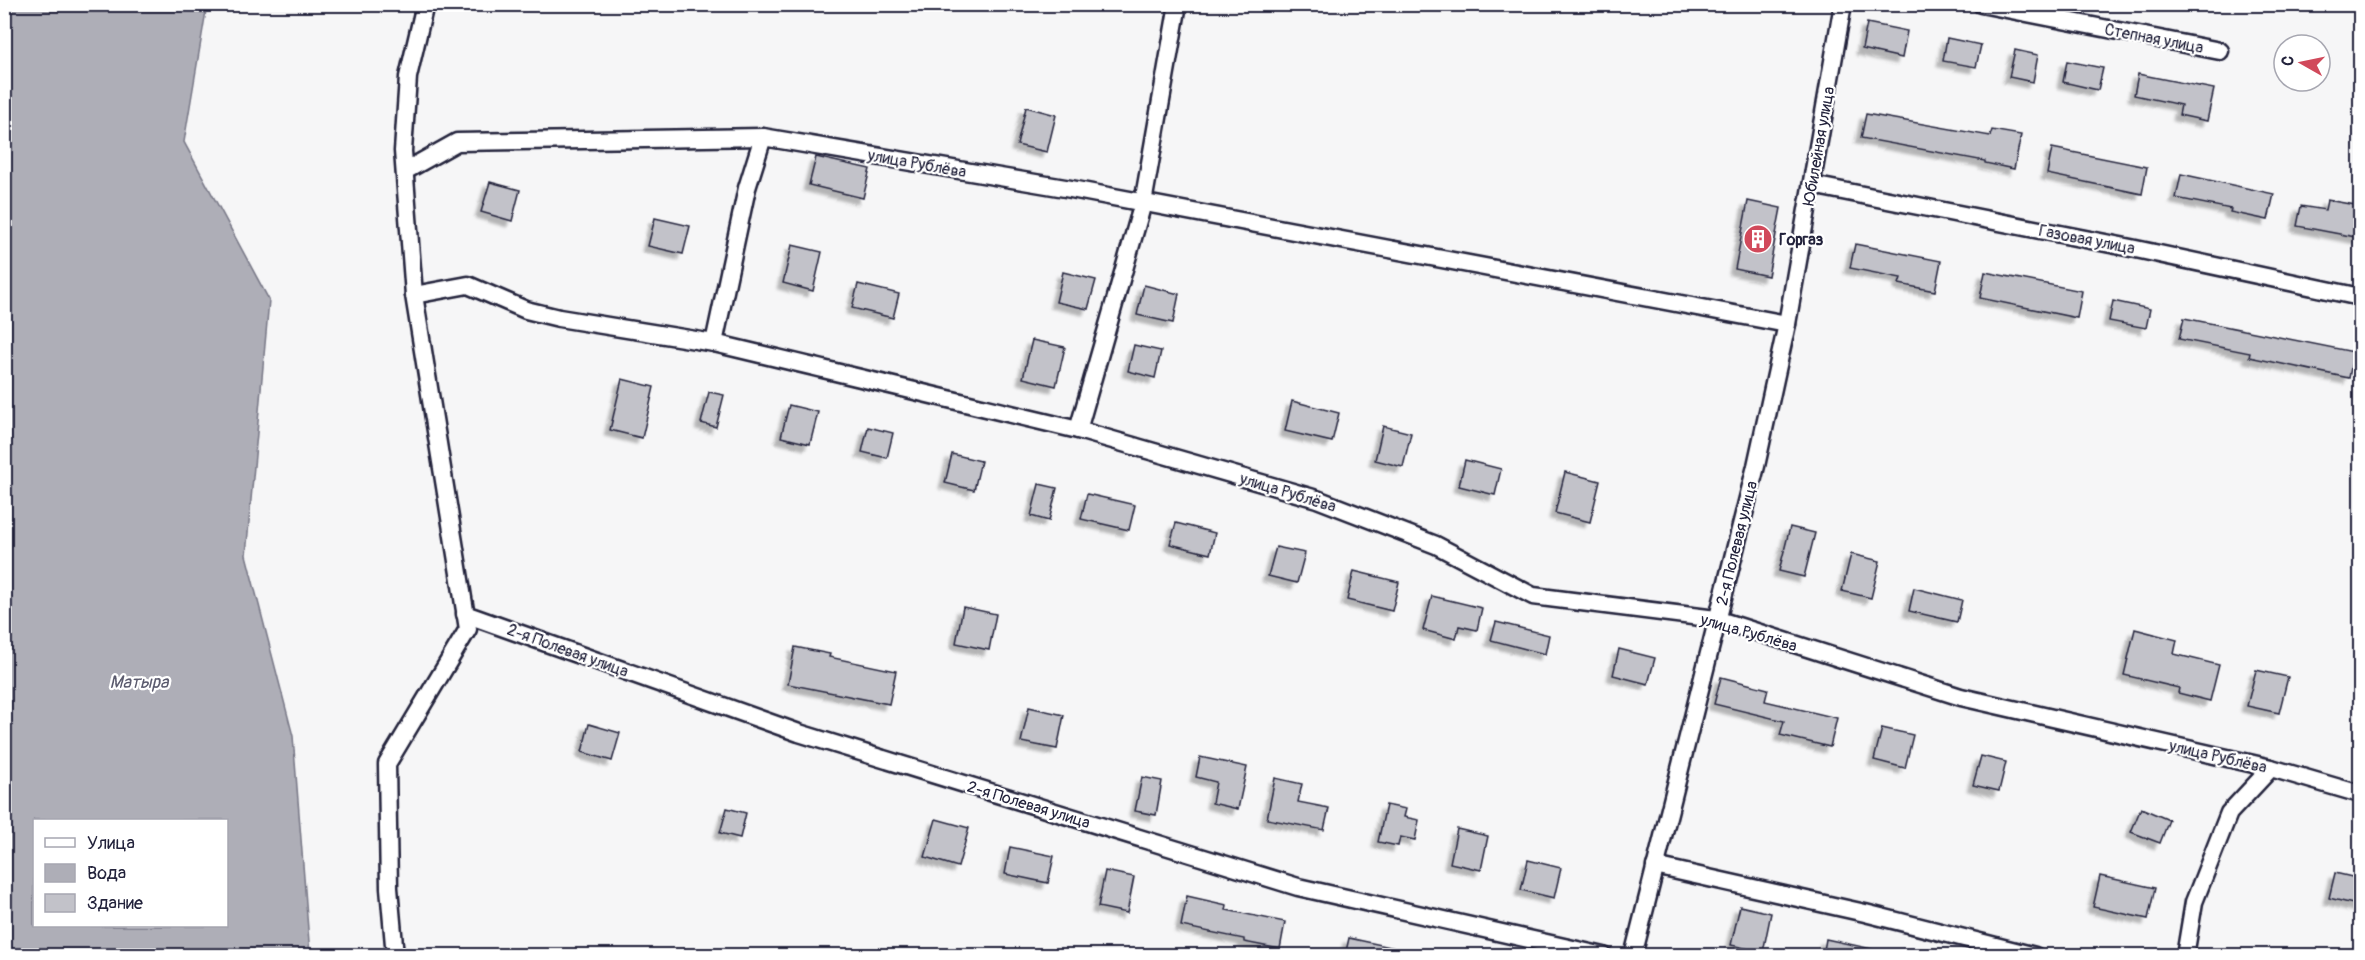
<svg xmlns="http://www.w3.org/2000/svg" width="2365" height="960" viewBox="0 0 2365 960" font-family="Pangolin,sans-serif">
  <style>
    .water { fill: #aeaeb7; stroke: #767685; stroke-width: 1.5; fill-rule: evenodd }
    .building { fill: #c2c2c9; stroke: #22223b; stroke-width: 1.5; filter: url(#shadow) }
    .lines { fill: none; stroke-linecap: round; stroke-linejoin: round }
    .minor-casing { stroke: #22223b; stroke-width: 21 }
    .minor { stroke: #fff; stroke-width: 16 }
    .labels { text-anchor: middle; stroke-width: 4.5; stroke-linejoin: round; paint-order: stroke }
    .street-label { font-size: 16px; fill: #22223b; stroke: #fff }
    .poi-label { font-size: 16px; font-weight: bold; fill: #22223b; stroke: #fff; text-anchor: start }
    .water-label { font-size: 18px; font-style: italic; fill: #5a5a6d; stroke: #fff }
  </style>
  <defs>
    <filter id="shadow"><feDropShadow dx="-5.5" dy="5.5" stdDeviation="1.5" flood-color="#0004"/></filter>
  </defs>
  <rect width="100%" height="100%" fill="#f6f6f7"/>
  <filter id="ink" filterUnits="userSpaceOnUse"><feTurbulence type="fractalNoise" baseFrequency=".0167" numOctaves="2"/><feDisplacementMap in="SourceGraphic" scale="12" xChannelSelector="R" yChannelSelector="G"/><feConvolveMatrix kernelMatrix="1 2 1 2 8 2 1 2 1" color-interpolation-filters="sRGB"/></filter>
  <g filter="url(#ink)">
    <path class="water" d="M5 4 207 5 184 142 269 300 246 555 293 736 310 955H5ZM34 820H226V926H34Z"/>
    <g class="building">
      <polygon points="1867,23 1907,31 1902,58 1862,49"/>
      <polygon points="1947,38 1981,45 1976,67 1943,61"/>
      <polygon points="2015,50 2038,55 2033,82 2009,77"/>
      <polygon points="2067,61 2103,68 2098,90 2063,82"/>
      <polygon points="2138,74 2214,89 2207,121 2179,115 2181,105 2134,95"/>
      <polygon points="1026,107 1056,115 1047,152 1017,145"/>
      <polygon points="1866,114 1990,136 1992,130 2021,135 2014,169 1985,163 1985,161 1861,138"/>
      <polygon points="2052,148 2147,167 2142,194 2047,174"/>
      <polygon points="816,157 870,169 863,198 809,185"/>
      <polygon points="2181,174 2274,194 2268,220 2230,212 2231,209 2176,198"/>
      <polygon points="490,182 520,190 512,221 481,212"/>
      <polygon points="2327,200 2361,206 2361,238 2297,226 2301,206 2325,210"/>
      <polygon points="1748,201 1781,208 1768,276 1735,269"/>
      <polygon points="655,218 690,226 683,254 648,246"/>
      <polygon points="1855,244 1941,261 1935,291 1899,284 1901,278 1850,268"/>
      <polygon points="792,245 822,252 813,291 783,283"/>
      <polygon points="1063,272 1096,280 1088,309 1056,302"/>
      <polygon points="1985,272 2082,291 2077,318 1980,298"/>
      <polygon points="858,284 899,294 893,318 852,308"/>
      <polygon points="1144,285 1179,294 1173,323 1137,315"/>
      <polygon points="2113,301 2150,309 2146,328 2109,321"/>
      <polygon points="2184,318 2354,352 2349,378 2249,357 2250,353 2179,339"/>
      <polygon points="1032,340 1065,347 1056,386 1023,378"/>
      <polygon points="1134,345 1161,351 1155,378 1128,371"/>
      <polygon points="622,379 654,387 642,438 610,430"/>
      <polygon points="709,392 724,395 716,427 701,423"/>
      <polygon points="1292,401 1339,413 1332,442 1285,431"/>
      <polygon points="789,405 818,412 810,444 781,437"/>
      <polygon points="1383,426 1411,433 1403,467 1375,460"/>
      <polygon points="868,427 893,433 887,458 862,452"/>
      <polygon points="952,454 981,461 974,490 945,483"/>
      <polygon points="1465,460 1501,469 1495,495 1459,486"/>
      <polygon points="1565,472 1600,481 1590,522 1555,513"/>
      <polygon points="1039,484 1057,488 1049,521 1031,516"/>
      <polygon points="1087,494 1135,505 1129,530 1081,519"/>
      <polygon points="1176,523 1215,533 1210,554 1170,544"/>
      <polygon points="1790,527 1815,533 1804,577 1779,571"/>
      <polygon points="1276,547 1305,553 1297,583 1268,576"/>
      <polygon points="1851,554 1880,561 1871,598 1842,591"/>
      <polygon points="1354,571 1399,582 1392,611 1347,600"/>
      <polygon points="1914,588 1962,600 1957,622 1909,611"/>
      <polygon points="1432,596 1482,608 1477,630 1459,626 1456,639 1423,630"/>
      <polygon points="963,607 996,614 989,650 956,643"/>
      <polygon points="1496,622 1549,635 1545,654 1491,640"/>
      <polygon points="2135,629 2177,640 2174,654 2219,665 2210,701 2178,693 2179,688 2124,675"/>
      <polygon points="795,647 830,654 829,657 896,671 889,704 788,684"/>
      <polygon points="1619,649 1655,658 1648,684 1613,675"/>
      <polygon points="2256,670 2288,677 2279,713 2247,706"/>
      <polygon points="1721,677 1768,689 1765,701 1837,718 1830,747 1780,735 1784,721 1714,704"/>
      <polygon points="1029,707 1064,715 1057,749 1021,742"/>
      <polygon points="589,724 620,733 612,761 582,752"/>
      <polygon points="1882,728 1913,735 1905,768 1874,760"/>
      <polygon points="1981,756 2006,762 1999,791 1973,785"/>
      <polygon points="1200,757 1247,767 1238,809 1212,803 1216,782 1196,777"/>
      <polygon points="1142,777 1162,781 1156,815 1135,811"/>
      <polygon points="1275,778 1302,784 1298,802 1329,808 1324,830 1267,819"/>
      <polygon points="1386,805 1406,809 1404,817 1419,820 1415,840 1400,837 1398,846 1378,842"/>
      <polygon points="727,808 746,813 740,838 720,833"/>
      <polygon points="2141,808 2169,820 2160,843 2131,832"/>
      <polygon points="936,819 969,828 958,867 925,857"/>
      <polygon points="1457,829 1488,836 1481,870 1450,863"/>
      <polygon points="1010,847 1054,856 1048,883 1005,874"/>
      <polygon points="1528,860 1561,868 1554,898 1521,890"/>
      <polygon points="1105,871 1134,877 1127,913 1098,907"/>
      <polygon points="2335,873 2361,879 2361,906 2329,898"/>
      <polygon points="2100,876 2155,888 2148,919 2093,907"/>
      <polygon points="1187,896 1227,905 1226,910 1285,922 1280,949 1244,942 1244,939 1181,926"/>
      <polygon points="1740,906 1771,913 1763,952 1731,945"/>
      <polygon points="1349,938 1400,949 1399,956 1345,956"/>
      <polygon points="1826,939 1872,949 1871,956 1823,956"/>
    </g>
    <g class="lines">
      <g class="minor-casing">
        <g id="minor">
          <polyline points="1981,4 2220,51"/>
          <polyline points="405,171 457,142 763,137"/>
          <polyline points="1812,185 2131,248 2360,297"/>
          <polyline points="414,295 468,285 526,310 559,318 714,343 1078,430 1317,499 1436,545 1533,596 1716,619 1961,697 2271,768 2360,794"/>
          <polyline points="714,343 747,188 763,137 1071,189 1787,324"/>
          <polyline points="1078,430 1143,203 1178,4"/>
          <polyline points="465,614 799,733 1298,887 1604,956"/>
          <polyline points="1655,866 1865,913 2035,956"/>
          <polyline points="395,956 389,888 387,764 468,629 414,295 403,151 408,77 425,4"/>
          <polyline points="1633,956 1756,466 1787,324 1843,4"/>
          <polyline points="2185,956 2194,902 2229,813 2271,768"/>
        </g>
      </g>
      <use href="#minor" class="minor"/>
    </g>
  </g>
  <defs>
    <g id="building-disc" transform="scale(1.5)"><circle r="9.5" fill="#d1495b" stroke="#fff"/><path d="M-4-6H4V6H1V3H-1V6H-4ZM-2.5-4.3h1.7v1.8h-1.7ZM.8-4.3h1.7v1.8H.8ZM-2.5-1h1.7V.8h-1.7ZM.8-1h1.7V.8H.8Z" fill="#fff"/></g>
  </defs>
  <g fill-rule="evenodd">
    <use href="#building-disc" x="1758" y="239"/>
  </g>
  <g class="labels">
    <g class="street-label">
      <text transform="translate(2154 38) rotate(11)" y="6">Степная улица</text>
      <text transform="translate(1818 146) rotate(-80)" y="6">Юбилейная улица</text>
      <text transform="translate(917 163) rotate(10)" y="6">улица Рублёва</text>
      <text transform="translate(2087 239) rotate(11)" y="6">Газовая улица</text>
      <text transform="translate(1288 492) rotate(17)" y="6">улица Рублёва</text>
      <text transform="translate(1736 543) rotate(-76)" y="6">2-я Полевая улица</text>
      <text transform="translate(1749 632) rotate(16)" y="6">улица Рублёва</text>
      <text transform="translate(568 650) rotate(20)" y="6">2-я Полевая улица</text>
      <text transform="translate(2218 756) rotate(13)" y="6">улица Рублёва</text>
      <text transform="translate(1029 804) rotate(17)" y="6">2-я Полевая улица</text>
    </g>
    <g class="poi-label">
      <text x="1779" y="245">Горгаз</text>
    </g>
    <g class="water-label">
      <text x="139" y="688">Матыра</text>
    </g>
  </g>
  <rect width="2365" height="960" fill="none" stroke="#fff" stroke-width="24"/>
  <rect x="12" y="12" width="2341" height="936" fill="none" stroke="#22223b" stroke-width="2" filter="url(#ink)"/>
  <rect x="33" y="819" width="195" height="108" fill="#ffffff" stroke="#a7a7b1" stroke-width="1.5"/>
  <rect x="45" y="838" width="30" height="9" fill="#ffffff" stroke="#a7a7b1" stroke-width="1.5"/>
  <text x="87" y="849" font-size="18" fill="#22223b">Улица</text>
  <rect x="45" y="864" width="30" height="18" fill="#aeaeb7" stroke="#a7a7b1" stroke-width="1.5"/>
  <text x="87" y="879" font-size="18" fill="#22223b">Вода</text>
  <rect x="45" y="894" width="30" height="18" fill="#c2c2c9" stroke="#a7a7b1" stroke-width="1.5"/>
  <text x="87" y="909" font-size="18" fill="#22223b">Здание</text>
  <g transform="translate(2302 63) rotate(279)"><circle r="28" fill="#ffffff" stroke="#a7a7b1" stroke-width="1.5"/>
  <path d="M0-4.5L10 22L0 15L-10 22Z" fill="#d1495b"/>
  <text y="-9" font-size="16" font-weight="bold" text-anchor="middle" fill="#22223b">С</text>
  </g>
</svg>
